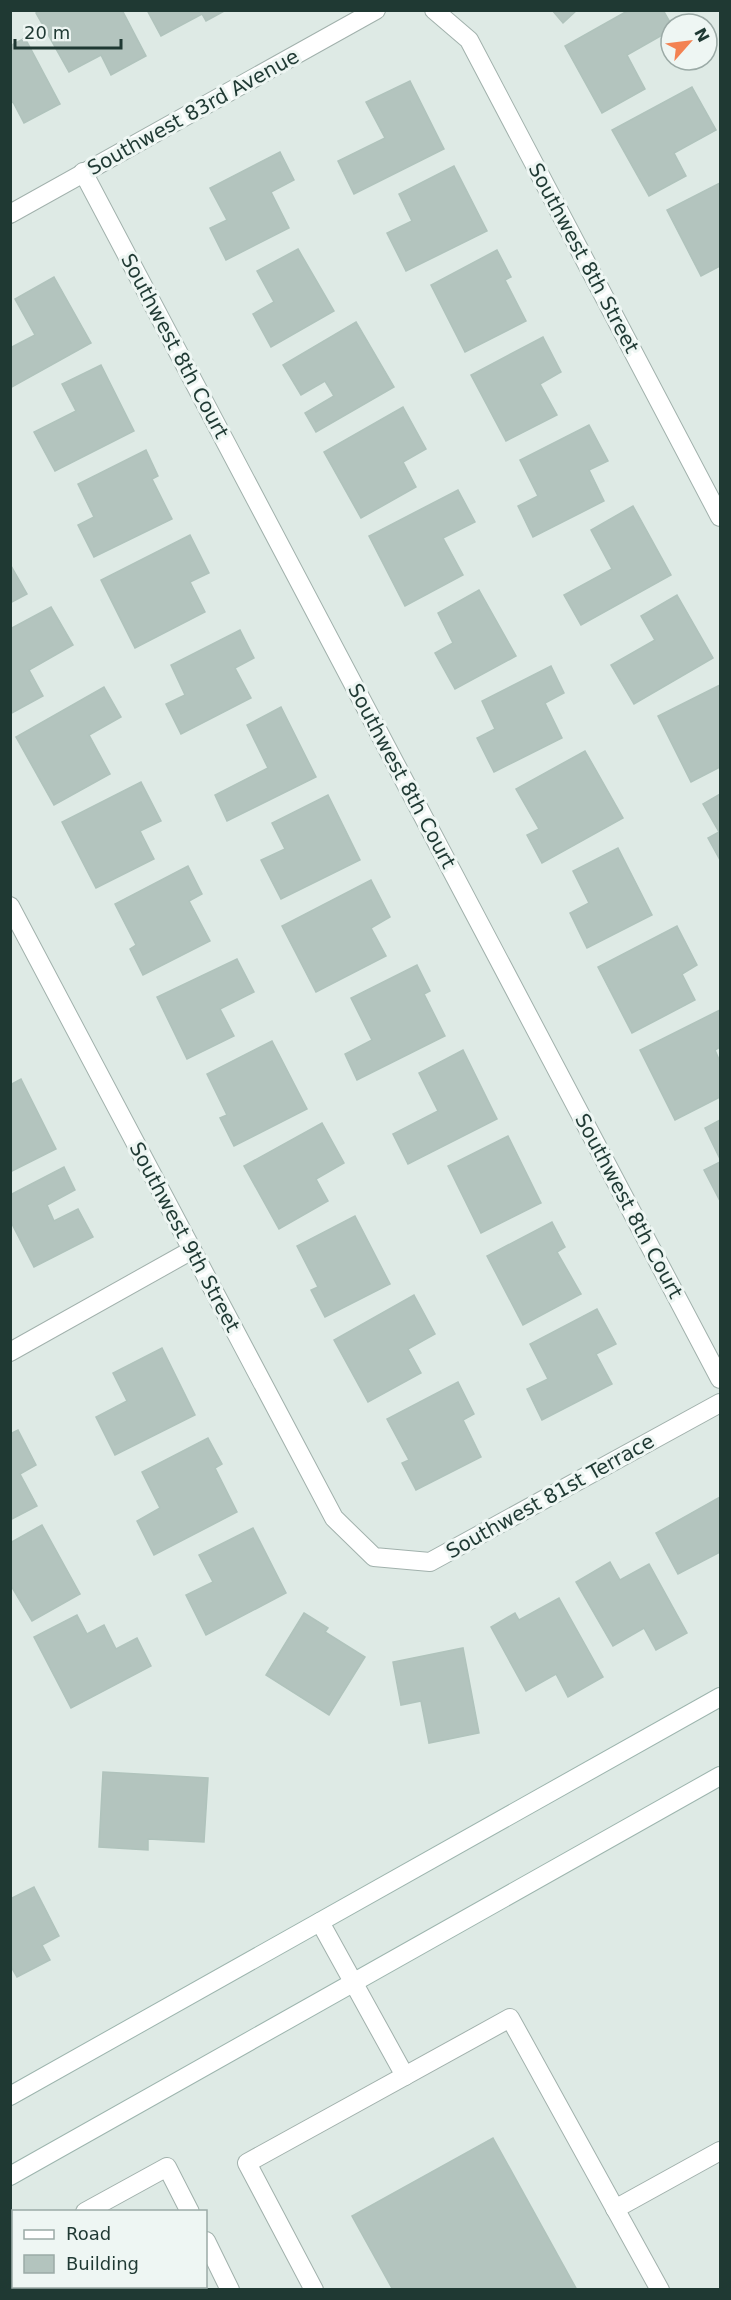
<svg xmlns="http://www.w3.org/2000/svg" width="731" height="2300" viewBox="0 0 731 2300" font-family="'DejaVu Sans',sans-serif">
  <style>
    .building { fill: #b3c4be; stroke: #b0c3bc; stroke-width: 1.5 }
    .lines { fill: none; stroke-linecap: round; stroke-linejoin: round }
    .lane-casing { stroke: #a1b1ac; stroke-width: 20 }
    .street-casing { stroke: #a1b1ac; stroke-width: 20 }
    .secondary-casing { stroke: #9db5ae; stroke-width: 20 }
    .lane { stroke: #fff; stroke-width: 18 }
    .street { stroke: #fff; stroke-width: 18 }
    .secondary { stroke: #fff; stroke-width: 18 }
    .labels { text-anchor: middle; stroke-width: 6; stroke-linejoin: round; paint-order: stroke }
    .street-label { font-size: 20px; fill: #1f3933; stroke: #eef6f3 }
  </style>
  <rect width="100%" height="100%" fill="#deeae5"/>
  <g class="building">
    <polygon points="40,10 122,10 146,56 111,75 101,55 69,72 36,13"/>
    <polygon points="147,10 226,10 206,21 202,14 161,36"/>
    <polygon points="552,10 577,10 563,23"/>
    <polygon points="629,10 663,10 671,24 671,30 627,55 645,89 602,113 565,46"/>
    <polygon points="25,38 60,104 24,123 13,102 10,104 10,46"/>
    <polygon points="410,81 444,149 354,194 338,161 385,138 366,102"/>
    <polygon points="692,87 716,130 674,153 686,176 649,196 612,130"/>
    <polygon points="280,152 294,180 271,192 289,228 226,260 210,228 227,220 210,188"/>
    <polygon points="454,166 487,231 406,271 387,233 412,221 399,194"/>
    <polygon points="720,183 720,266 701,276 667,210"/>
    <polygon points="298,249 334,311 271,347 253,314 274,302 257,271"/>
    <polygon points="497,250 511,277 505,280 526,321 465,352 431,285"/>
    <polygon points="54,277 91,343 10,388 10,348 35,335 15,299"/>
    <polygon points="356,322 394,387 316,432 305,413 334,396 325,381 301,395 283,365"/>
    <polygon points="543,337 561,372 540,384 557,415 506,441 471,375"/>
    <polygon points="101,365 134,431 55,471 34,432 76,411 62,384"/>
    <polygon points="403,407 426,449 403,462 416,487 361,518 324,452"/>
    <polygon points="589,425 608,461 589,470 604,501 533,537 518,506 538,496 520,460"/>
    <polygon points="146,450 158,476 152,479 172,519 94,557 78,525 94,517 78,484"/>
    <polygon points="458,490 475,522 443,538 463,575 405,606 369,536"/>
    <polygon points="633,506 671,575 581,625 564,595 612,569 591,530"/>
    <polygon points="190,535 209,573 190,582 205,612 135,648 101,580"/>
    <polygon points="10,564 27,594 10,603"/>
    <polygon points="479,590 516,656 455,689 435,653 453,643 438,613"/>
    <polygon points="677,595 713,658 634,704 611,665 655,640 641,616"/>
    <polygon points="51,607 73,645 29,670 43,696 10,714 10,629"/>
    <polygon points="240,630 254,658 235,668 251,698 181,734 166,704 185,695 171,665"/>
    <polygon points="551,666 564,693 545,703 562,738 494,772 477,738 495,729 482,701"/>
    <polygon points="720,685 720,767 691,782 658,716"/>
    <polygon points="104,687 121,717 89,735 110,774 54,805 16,737"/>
    <polygon points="281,707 316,777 227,821 215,795 268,768 247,725"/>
    <polygon points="585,751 623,818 542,863 527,835 539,829 516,789"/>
    <polygon points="141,782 161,821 140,831 154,859 96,888 62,822"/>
    <polygon points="720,794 720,860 708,838 719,832 703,804"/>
    <polygon points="328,795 360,860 281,899 261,860 285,849 272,823"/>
    <polygon points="618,848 652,915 587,948 570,913 589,903 573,871"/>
    <polygon points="188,866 202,894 189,901 210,941 143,975 130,949 136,945 115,904"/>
    <polygon points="371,880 390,917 371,928 386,956 316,992 282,926"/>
    <polygon points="677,926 697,965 682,974 695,1000 632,1033 598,967"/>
    <polygon points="237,959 254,992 220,1009 234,1036 187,1059 157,997"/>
    <polygon points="417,965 430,991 424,994 445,1036 357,1080 345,1054 372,1040 351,998"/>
    <polygon points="720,1010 720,1047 715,1050 720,1062 720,1097 675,1120 640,1050"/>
    <polygon points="272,1041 307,1109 234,1146 220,1118 227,1115 207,1074"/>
    <polygon points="463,1050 497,1119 408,1164 393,1134 438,1111 419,1073"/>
    <polygon points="21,1079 56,1149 10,1172 10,1085"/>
    <polygon points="720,1120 720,1159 705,1128"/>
    <polygon points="322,1123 344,1163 316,1179 328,1201 279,1229 244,1166"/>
    <polygon points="508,1136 541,1203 481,1233 448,1166"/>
    <polygon points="720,1162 720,1201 704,1170"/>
    <polygon points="64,1167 75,1190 47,1205 54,1221 78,1209 93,1237 34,1267 10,1220 10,1195"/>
    <polygon points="355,1216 390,1284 325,1317 311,1290 318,1287 297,1246"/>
    <polygon points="552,1222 565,1247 557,1252 581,1294 523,1325 487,1256"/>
    <polygon points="414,1295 435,1334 408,1349 421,1373 368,1402 334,1340"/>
    <polygon points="597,1309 616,1344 596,1354 612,1384 542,1420 527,1389 548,1379 530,1344"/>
    <polygon points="162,1348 195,1415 115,1455 96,1417 127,1401 113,1373"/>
    <polygon points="458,1382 474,1414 463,1420 481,1457 416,1490 402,1463 409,1460 387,1419"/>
    <polygon points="18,1430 36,1465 20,1474 37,1506 10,1520 10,1434"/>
    <polygon points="208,1438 222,1464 215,1468 237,1512 154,1555 137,1521 160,1508 142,1472"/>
    <polygon points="720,1497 720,1553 720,1552 678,1574 656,1533"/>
    <polygon points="42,1525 80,1594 32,1621 10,1584 10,1543"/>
    <polygon points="253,1528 286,1593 206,1635 186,1595 213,1582 199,1555"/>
    <polygon points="610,1562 620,1580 649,1564 687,1633 656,1650 644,1628 613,1646 576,1582"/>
    <polygon points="559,1598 603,1677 568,1697 556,1674 526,1691 491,1627 515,1613 519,1620"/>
    <polygon points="304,1613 328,1628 325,1632 365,1657 329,1715 266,1675"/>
    <polygon points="77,1615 87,1634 104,1625 116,1649 137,1638 151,1666 71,1708 34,1637"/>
    <polygon points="463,1648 479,1733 429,1743 421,1701 401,1705 393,1662"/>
    <polygon points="103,1772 208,1778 204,1842 148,1839 148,1850 99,1847"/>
    <polygon points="34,1887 59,1936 42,1945 50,1960 17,1977 10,1965 10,1899"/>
    <polygon points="493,2138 577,2290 393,2290 352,2216"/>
    <polygon points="122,2286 203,2286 204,2290 124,2290"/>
  </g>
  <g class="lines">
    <g class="lane-casing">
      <g id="lane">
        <polyline points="320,1922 405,2076"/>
        <polyline points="615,2209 720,2151"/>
        <polyline points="85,2212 167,2167 190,2212"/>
        <polyline points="10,2221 14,2227"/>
        <polyline points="206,2241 230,2290"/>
        <polyline points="45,2286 47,2290"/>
        <polyline points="17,2290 23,2286"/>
        <polyline points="314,2290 247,2163 510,2018 660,2290"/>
      </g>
    </g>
    <g class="street-casing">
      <g id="street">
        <polyline points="434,10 469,40 720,517"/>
        <polyline points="83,172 720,1379"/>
        <polyline points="10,214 376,10"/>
        <polyline points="10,906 334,1518 374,1557 430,1562 720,1403"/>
        <polyline points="10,1352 192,1250"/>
      </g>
    </g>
    <g class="secondary-casing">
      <g id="secondary">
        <polyline points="10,2096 720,1697"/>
        <polyline points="10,2176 720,1776"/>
      </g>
    </g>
    <use href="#lane" class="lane"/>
    <use href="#street" class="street"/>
    <use href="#secondary" class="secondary"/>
  </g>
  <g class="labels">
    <g class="street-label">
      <text transform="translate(193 112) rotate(-29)" y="7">Southwest 83rd Avenue</text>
      <text transform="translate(584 258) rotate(62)" y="7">Southwest 8th Street</text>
      <text transform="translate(175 346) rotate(62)" y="7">Southwest 8th Court</text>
      <text transform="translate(402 776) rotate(62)" y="7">Southwest 8th Court</text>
      <text transform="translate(629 1206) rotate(62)" y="7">Southwest 8th Court</text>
      <text transform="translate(185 1237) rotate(62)" y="7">Southwest 9th Street</text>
      <text transform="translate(550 1496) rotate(-29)" y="7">Southwest 81st Terrace</text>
    </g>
  </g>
  <rect width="731" height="2300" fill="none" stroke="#1f3933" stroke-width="24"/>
  <rect x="12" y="2210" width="195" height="78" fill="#eef6f3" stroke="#9baaa6" stroke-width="1.5"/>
  <rect x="24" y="2230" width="30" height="9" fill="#ffffff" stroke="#9baaa6" stroke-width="1.5"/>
  <text x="66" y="2240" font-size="18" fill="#1f3933">Road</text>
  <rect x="24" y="2255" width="30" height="18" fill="#b3c4be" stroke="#9baaa6" stroke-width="1.5"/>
  <text x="66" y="2270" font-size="18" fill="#1f3933">Building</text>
  <g transform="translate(689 42) rotate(62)"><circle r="28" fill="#eef6f3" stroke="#9baaa6" stroke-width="1.5"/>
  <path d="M0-4.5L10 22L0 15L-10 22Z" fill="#f38252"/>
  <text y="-9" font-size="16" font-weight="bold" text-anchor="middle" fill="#1f3933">N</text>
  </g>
  <path d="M15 39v9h106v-9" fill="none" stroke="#1f3933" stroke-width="3"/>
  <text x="24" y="39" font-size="18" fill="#1f3933" stroke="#eef6f3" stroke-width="4.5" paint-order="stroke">20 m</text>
</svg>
